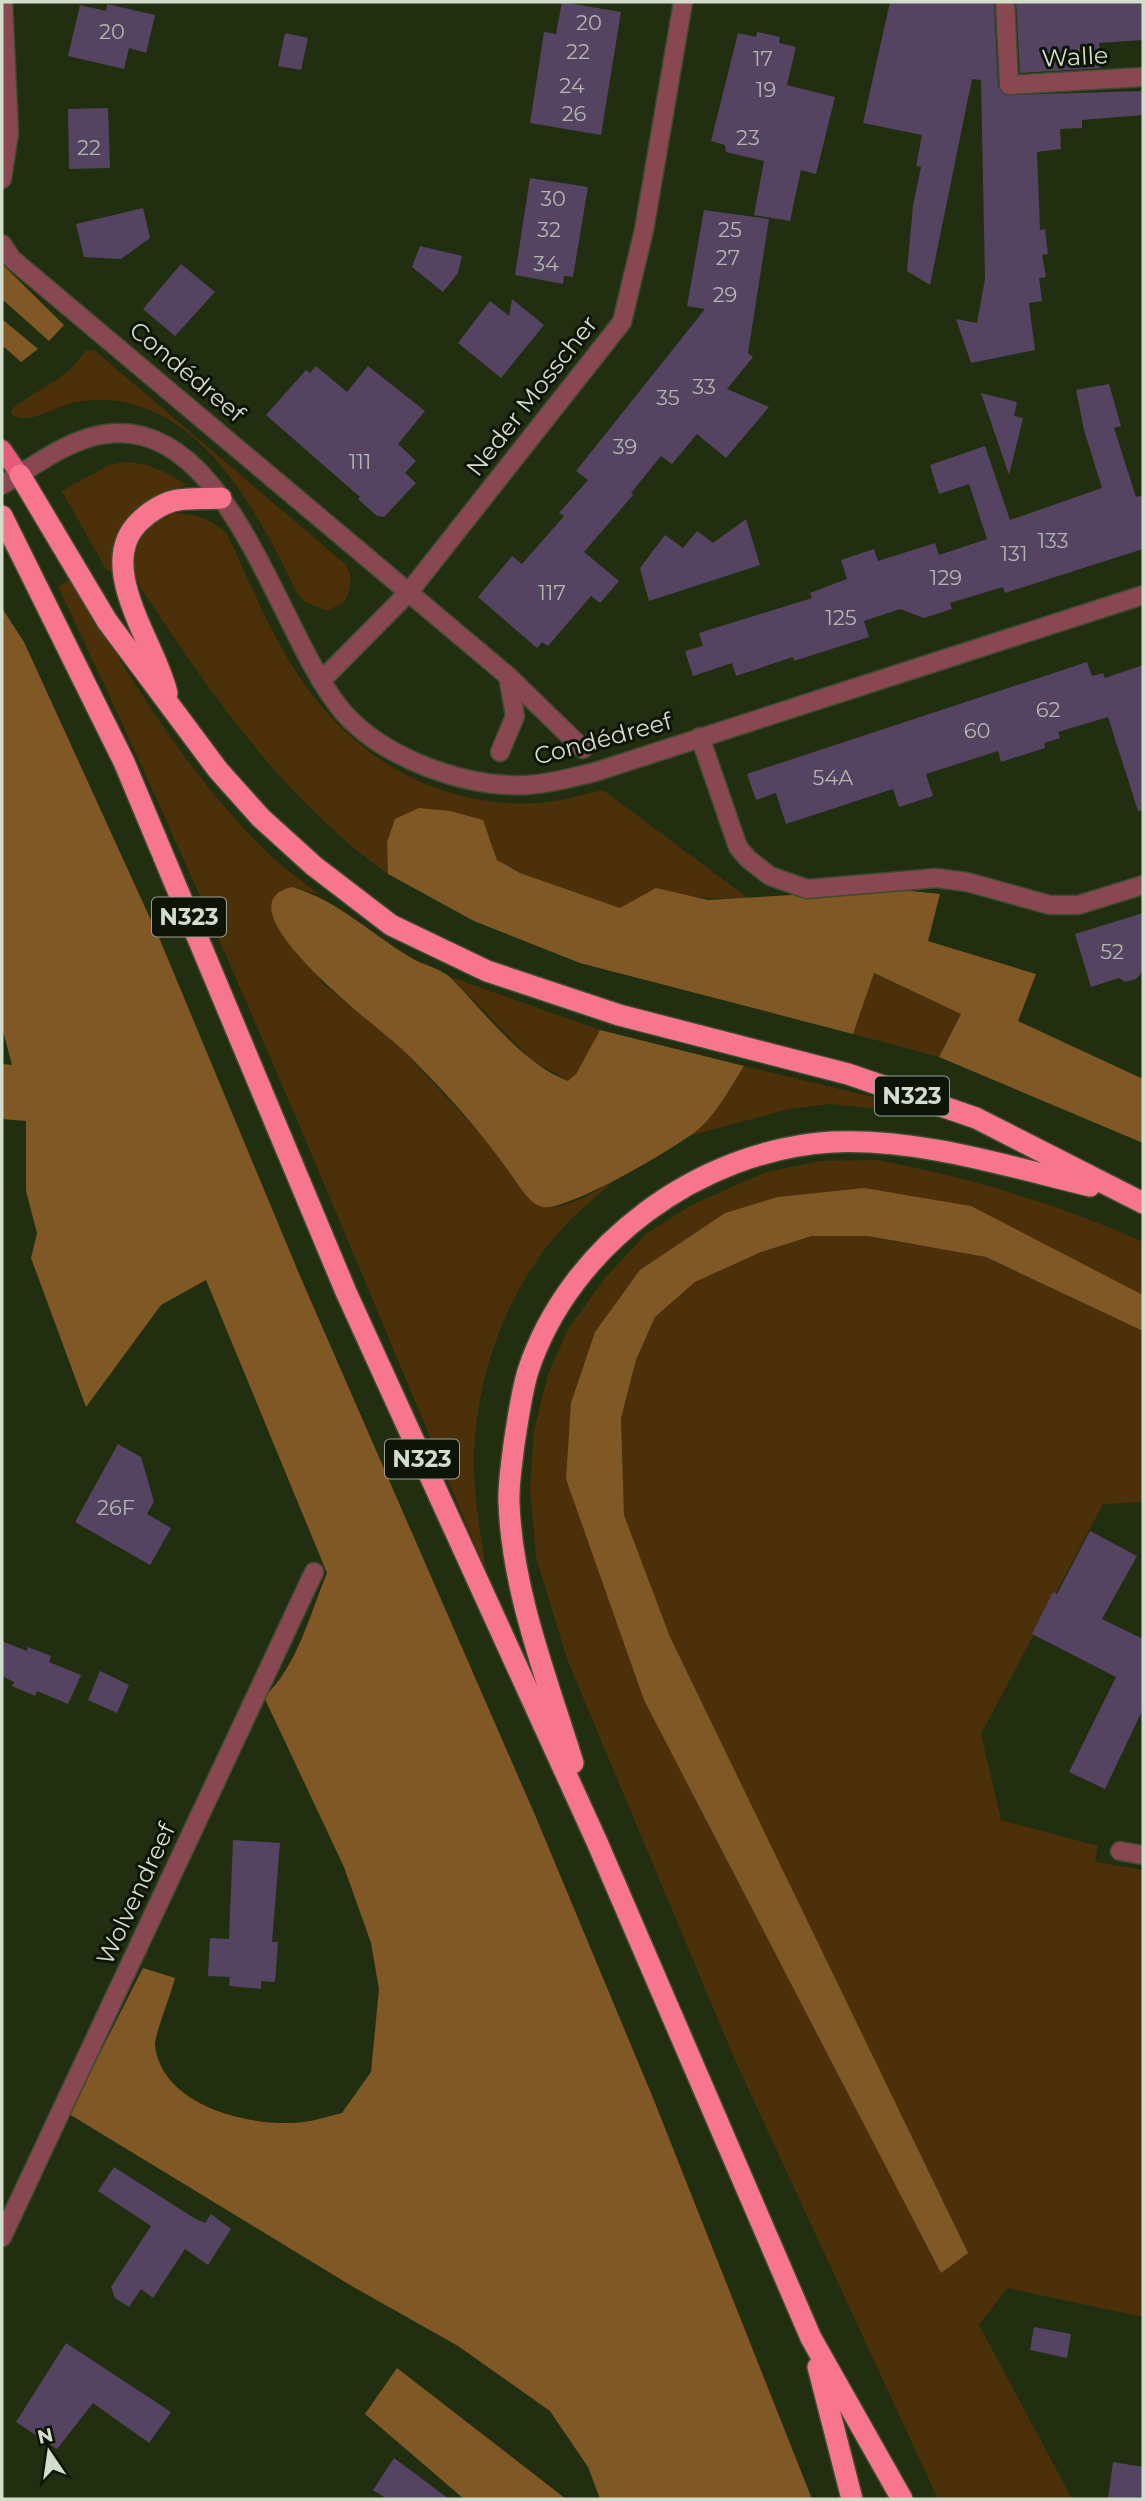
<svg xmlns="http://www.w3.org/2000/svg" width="1145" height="2501" viewBox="0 0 1145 2501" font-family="Montserrat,sans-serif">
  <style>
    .green { fill: #4c300a }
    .forest { fill: #805826 }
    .building { fill: #544361 }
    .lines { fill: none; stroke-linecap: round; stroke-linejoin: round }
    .minor-casing { stroke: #3d4b2e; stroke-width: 21 }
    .major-casing { stroke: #3d4b2e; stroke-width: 21 }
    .highway-casing { stroke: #3d4b2e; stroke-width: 24 }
    .minor { stroke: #894752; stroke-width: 18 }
    .major { stroke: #e45c79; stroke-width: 18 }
    .highway { stroke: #f7768e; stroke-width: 21 }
    .labels { text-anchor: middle; stroke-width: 6; stroke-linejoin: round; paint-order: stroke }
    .number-label { font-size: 21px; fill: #b3b6b0 }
    .shield { fill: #0e1508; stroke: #98a190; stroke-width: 2 }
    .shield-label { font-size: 23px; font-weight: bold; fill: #d3ddcb }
    .street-label { font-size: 24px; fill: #d3ddcb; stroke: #0e1508 }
  </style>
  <rect width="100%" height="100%" fill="#212f10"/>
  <g class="green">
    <path d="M94 350 345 564C354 576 351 590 344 602L327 611 305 602 297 593C255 505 189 379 71 403 52 407 29 427 11 414L12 409C37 389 67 380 85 351Z"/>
    <path d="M124 462C149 463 165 471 186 485 140 501 111 516 113 570L107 571 62 491 109 465Z"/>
    <path d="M172 513C197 514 209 518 227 534 248 578 267 626 293 667 347 755 436 809 540 803 561 802 583 794 603 790L749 899C708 900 658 890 620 908L520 873 497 860 490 838C452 813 440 798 395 820L387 842 388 874C283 799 211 694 140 587 125 555 142 526 172 513Z"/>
    <path d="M71 579C128 675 189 778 270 855 285 870 304 882 320 895L292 887 321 982 402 1049 488 1142 538 1206C568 1211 592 1193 617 1178 601 1193 584 1206 569 1221 508 1284 474 1377 474 1465 474 1500 481 1536 486 1571 348 1241 213 910 58 587Z"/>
    <polygon points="873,973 961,1014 939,1057 853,1034"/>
    <polygon points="451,977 600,1030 576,1074 569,1081 533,1061"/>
    <polygon points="744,1066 881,1099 881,1109 829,1104 789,1109 685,1137 701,1127"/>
    <path d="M877 1160C968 1177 1058 1204 1143 1242V1295L971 1206 725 1213 571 1403 670 1637 624 1515 621 1418 636 1360 655 1317 695 1282 761 1252 812 1236H868L986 1257 1143 1331V1502L1103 1504 981 1734 1001 1820 1098 1846 1095 1862 1143 1870V2317L1007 2288 979 2325 1072 2499H938L735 2060 567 1659 536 1557 530 1489 534 1430 548 1375 568 1329 605 1278 646 1234 691 1205 766 1172 821 1161Z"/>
  </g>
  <g class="forest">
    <polygon points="2,264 64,325 49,341 2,299"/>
    <polygon points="2,319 38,349 21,362 2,345"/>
    <path d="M2 608 24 642 160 940 300 1276 535 1815 653 2098 812 2499H600L588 2467 550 2411 458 2346 350 2285 69 2114 143 1968 175 1978C172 1991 154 2037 155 2045 162 2107 252 2128 304 2122 317 2120 329 2116 342 2113L371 2072 379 1989 371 1943 344 1867 264 1697C297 1667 310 1614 327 1573L206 1280 161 1305 86 1407 31 1258 37 1233 26 1191V1121L2 1119V1064L12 1065 2 1027Z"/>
    <polygon points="419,808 450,811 483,820 497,860 520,873 620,908 656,888 708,900 893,889 940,894 928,941 1036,974 1018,1021 1143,1079 1143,1143 939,1057 961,1014 874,973 853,1034 580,963 474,921 388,874 387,842 395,819"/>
    <path d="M292 887C338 900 373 936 415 960 427 966 444 970 453 980 485 1013 524 1065 568 1081L576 1074 600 1030 744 1066C731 1086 719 1110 701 1127 682 1145 566 1212 543 1207 529 1204 518 1184 510 1173 479 1129 441 1087 402 1049 384 1032 213 905 292 887Z"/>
    <polygon points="864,1188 971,1206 1143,1295 1143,1331 986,1257 868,1236 812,1236 761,1252 695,1282 655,1317 636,1360 621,1418 624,1515 670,1637 968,2253 941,2273 644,1700 566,1479 571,1403 595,1332 640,1270 725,1213 778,1197"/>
    <polygon points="397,2368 566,2499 464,2499 365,2414"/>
  </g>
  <g class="building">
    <polygon points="562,2 621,12 601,135 530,123 544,32 556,34"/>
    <polygon points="890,2 994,2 998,86 1005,95 1143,91 1143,115 1082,120 1082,128 1060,129 1061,149 1037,152 1040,230 1045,229 1048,254 1042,255 1046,277 1039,278 1042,301 1029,303 1035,350 971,363 956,319 977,323 985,279 981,80 972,79 930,285 907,271 913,206 921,167 916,166 922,135 863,123"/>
    <polygon points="1016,2 1143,2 1143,40 1099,43 1101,68 1020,73"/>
    <polygon points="107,4 155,15 146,53 129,48 124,69 68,56 80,5 106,11"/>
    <polygon points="757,32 780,37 779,43 796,47 787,85 835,97 816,174 801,170 790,221 754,215 764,161 726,152 725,145 711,141 738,33 756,37"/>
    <polygon points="285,33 308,38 301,70 278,66"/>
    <polygon points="108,108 110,168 69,169 68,109"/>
    <polygon points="530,178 588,187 573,277 564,276 563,284 515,275"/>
    <polygon points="143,208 150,238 121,259 84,257 76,224"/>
    <polygon points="704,210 769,219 748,353 753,357 727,389 769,407 726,458 697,434 672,464 661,456 631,493 633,495 584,552 619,581 600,603 591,596 548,646 542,642 537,648 478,597 512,556 522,564 564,516 559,513 588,480 576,471 705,309 687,306"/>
    <polygon points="420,246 462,256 458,273 443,292 412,267"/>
    <polygon points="181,264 215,292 175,336 143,309"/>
    <polygon points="512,299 544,325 501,378 458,343 490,301 509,316"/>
    <polygon points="316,366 347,392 368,366 425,411 398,444 416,461 405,473 416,483 384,517 377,516 358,499 360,497 266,415 306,370 310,373"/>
    <polygon points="1109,384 1121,426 1114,428 1136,497 1143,495 1143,549 1005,593 1003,587 950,603 952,609 924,618 900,609 864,621 869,637 794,661 793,657 736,676 732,663 693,676 685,651 703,646 699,633 812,598 810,593 847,579 841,560 874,549 878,561 935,543 939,555 987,539 969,484 939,494 930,465 985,446 1010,520 1102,488 1084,430 1076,390"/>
    <polygon points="981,393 1017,402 1014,416 1023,418 1009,475"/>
    <polygon points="746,519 760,565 649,601 640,568 665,535 683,548 697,531 713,543"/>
    <polygon points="1087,662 1092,676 1103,673 1105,678 1143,665 1143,810 1138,811 1108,717 1058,732 1060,738 1044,743 1045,748 1001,762 998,751 926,774 933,796 899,807 893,789 786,824 776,793 756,800 747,774"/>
    <polygon points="1143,913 1143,971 1136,979 1125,982 1119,978 1091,987 1075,934"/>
    <polygon points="118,1444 141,1457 154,1502 147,1514 171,1528 150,1565 75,1522"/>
    <polygon points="1090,1531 1137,1556 1102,1619 1143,1639 1143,1709 1105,1789 1069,1772 1116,1677 1032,1634 1053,1592 1057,1594"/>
    <polygon points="2,1641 27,1651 28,1647 51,1656 49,1662 81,1675 68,1704 37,1691 35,1696 12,1686 14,1682 2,1676"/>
    <polygon points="100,1671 129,1685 117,1713 88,1700"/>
    <polygon points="233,1840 280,1843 272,1942 278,1942 275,1982 261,1981 261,1989 229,1986 230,1977 208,1976 210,1938 229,1939"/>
    <polygon points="114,2167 194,2218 205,2223 211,2214 231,2229 208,2265 185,2249 153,2298 141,2289 129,2307 115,2298 111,2287 151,2226 98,2191"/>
    <polygon points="1034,2327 1071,2334 1067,2358 1030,2350"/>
    <polygon points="66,2343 171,2412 149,2443 93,2403 57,2449 16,2422"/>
    <polygon points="394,2458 449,2499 387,2499 373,2490"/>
    <polygon points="1113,2462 1143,2467 1143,2499 1108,2499"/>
  </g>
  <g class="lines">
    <g class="minor-casing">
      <g id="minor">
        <polyline points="1005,2 1009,85 1143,77"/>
        <polyline points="2,179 9,133 3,2"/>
        <polyline points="2,244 12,259 508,676 583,749"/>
        <path d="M2 485C33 467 70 438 106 434 231 417 279 639 344 713 385 759 466 788 527 785 550 784 573 777 595 772L1143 595"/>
        <polyline points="321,681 409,592 622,322 644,230 683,2"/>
        <polyline points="700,737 738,847 748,859 770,876 807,889 936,878 967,882 1050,905 1078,905 1143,885"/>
        <polyline points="500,752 515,716 508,676"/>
        <polyline points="1120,1851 1143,1855"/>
        <polyline points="2,2237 314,1572"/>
      </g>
    </g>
    <g class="major-casing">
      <polyline id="major" points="2,449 20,475"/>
    </g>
    <g class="highway-casing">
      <g id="highway">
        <polyline points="20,475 107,621 218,770 261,818 314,866 391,925 487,971 619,1015 848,1074 976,1118 1143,1203"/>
        <polyline points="2,516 124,762 346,1292 597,1842 811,2338 902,2499"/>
        <path d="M167 693C156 644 93 565 140 521 150 511 165 502 178 500 192 498 207 499 221 498"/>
        <path d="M573 1763C547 1679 512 1591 509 1503 508 1484 512 1463 514 1444 518 1420 521 1394 528 1371 570 1244 700 1150 832 1142 919 1138 1007 1166 1090 1186"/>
        <polyline points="818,2367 852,2499"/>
      </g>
    </g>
    <use href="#minor" class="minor"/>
    <use href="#major" class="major"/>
    <use href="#highway" class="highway"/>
  </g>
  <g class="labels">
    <g class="number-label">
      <text x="589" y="30">20</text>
      <text x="112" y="39">20</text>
      <text x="578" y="59">22</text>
      <text x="763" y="66">17</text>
      <text x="572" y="93">24</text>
      <text x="766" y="97">19</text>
      <text x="574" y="121">26</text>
      <text x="748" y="145">23</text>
      <text x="89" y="155">22</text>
      <text x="553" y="206">30</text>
      <text x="549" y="237">32</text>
      <text x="730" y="237">25</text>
      <text x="728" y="265">27</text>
      <text x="546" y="271">34</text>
      <text x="725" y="302">29</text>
      <text x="704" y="394">33</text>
      <text x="668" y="405">35</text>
      <text x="625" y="454">39</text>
      <text x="360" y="469">111</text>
      <text x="1053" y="548">133</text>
      <text x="1014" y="561">131</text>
      <text x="946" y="585">129</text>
      <text x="552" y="600">117</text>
      <text x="841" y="625">125</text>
      <text x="1048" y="717">62</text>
      <text x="977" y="738">60</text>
      <text x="833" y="785">54A</text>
      <text x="1112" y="959">52</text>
      <text x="116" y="1515">26F</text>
    </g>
    <g class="shield">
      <rect x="152" y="897.5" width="74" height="39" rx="5"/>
      <rect x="875" y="1076.5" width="74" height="39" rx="5"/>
      <rect x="385" y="1439.5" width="74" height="39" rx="5"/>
    </g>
    <g class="shield-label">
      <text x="189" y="925">N323</text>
      <text x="912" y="1104">N323</text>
      <text x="422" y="1467">N323</text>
    </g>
    <g class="street-label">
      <text transform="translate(1075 57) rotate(-3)" y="8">Walle</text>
      <text transform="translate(187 372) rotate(40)" y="8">Condédreef</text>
      <text transform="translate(532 396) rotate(-52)" y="8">Neder Mosscher</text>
      <text transform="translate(603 739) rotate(-15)" y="8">Condédreef</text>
      <text transform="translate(136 1894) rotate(-65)" y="8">Wolvendreef</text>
    </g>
  </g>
  <rect width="1145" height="2501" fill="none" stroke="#d3ddcb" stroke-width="7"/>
  <g transform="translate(49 2452) rotate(347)" stroke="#0e1508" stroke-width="5" paint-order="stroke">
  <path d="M0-5L12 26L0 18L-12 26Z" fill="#d3ddcb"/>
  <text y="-10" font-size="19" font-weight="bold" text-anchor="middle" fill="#d3ddcb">N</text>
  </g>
</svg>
